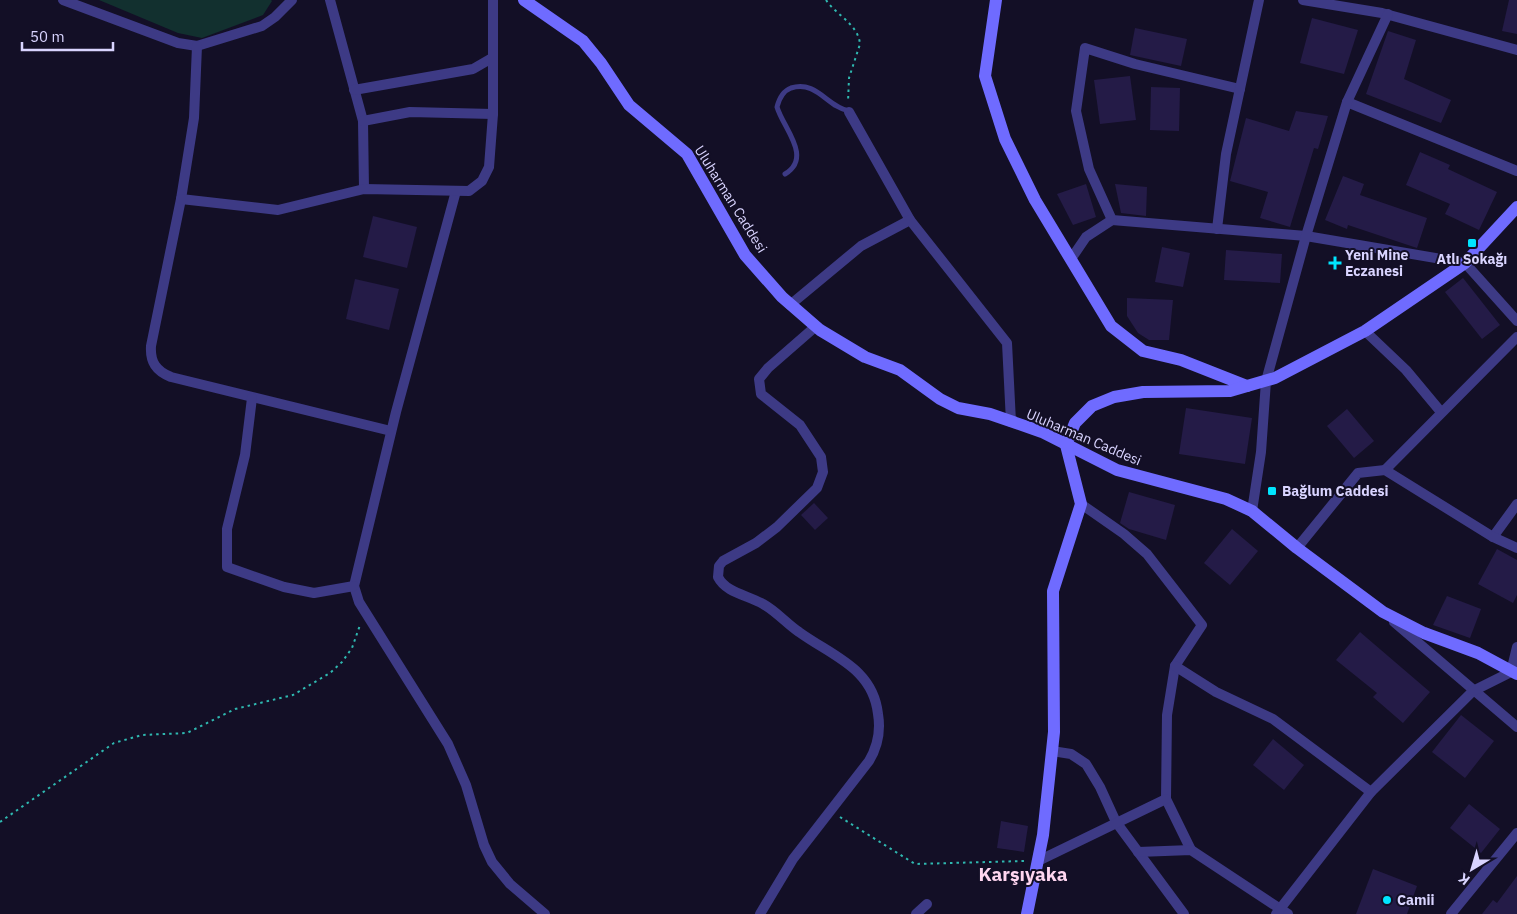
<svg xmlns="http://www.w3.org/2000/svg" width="1517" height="914" viewBox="0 0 1517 914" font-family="'IBM Plex Sans',sans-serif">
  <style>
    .green { fill: #12302f }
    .building { fill: #241b47 }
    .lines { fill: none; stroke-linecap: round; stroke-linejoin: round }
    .path { stroke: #2fb8b0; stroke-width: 2; stroke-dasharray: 2.5 4; stroke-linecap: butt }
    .lane { stroke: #3d3a85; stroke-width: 5 }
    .street { stroke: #3d3a85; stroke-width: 10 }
    .secondary { stroke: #6f6bff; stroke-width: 12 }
    .poi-dot { fill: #00e5ff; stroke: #130f26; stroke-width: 2 }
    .labels { text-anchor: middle; stroke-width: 4; stroke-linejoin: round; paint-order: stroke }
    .street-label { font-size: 14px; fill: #d9d4ff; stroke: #130f26 }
    .poi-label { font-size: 14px; font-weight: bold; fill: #d9d4ff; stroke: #130f26; text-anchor: start }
    .district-label { font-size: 19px; font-weight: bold; fill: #ffd6f0; stroke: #130f26 }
  </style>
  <rect width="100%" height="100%" fill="#130f26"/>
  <polygon class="green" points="99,0 271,0 272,1 263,15 202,38 178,33"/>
  <g class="building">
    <polygon points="1509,0 1517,0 1517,34 1502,31"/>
    <polygon points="1312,18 1358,30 1344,74 1300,63"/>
    <polygon points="1135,28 1187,39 1181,66 1130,55"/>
    <polygon points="1388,31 1416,40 1404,79 1451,100 1441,123 1366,94"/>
    <polygon points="1130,76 1136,120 1100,124 1094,80"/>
    <polygon points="1151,87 1180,88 1179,131 1150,130"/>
    <polygon points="1296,111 1328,116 1318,149 1314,148 1290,227 1260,218 1268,192 1230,181 1246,118 1289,131"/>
    <polygon points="1420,152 1450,165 1448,169 1497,192 1479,230 1445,214 1450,204 1406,185"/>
    <polygon points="1343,176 1364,184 1360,195 1427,218 1417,248 1348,225 1347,229 1325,220"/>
    <polygon points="1086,184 1096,217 1073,225 1057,194"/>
    <polygon points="1115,184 1147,187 1146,216 1121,213"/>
    <polygon points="373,216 417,227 407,268 363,257"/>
    <polygon points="1162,247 1190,253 1183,287 1155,282"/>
    <polygon points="1226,250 1282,254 1280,283 1224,280"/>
    <polygon points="1463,278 1500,325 1482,339 1445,292"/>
    <polygon points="355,279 399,289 389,330 346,319"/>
    <polygon points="1127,298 1173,300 1169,340 1149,340 1138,333 1127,316"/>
    <polygon points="1186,408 1252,418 1245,464 1179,454"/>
    <polygon points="1347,409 1374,441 1354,458 1327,426"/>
    <polygon points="1129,492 1175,505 1166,540 1129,529 1120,523"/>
    <polygon points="814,503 828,518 815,530 801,515"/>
    <polygon points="1232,529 1258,551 1230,585 1204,563"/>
    <polygon points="1497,549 1517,560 1517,595 1513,603 1478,584"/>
    <polygon points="1447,596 1481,609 1470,638 1433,625"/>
    <polygon points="1360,632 1430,692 1403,723 1373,697 1377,693 1336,660"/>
    <polygon points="1461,715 1494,741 1465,778 1432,752"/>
    <polygon points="1273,739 1304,765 1284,790 1253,765"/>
    <polygon points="1469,804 1500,829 1481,853 1450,828"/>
    <polygon points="1001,821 1028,826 1024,852 997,848"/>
    <polygon points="1373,869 1417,886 1407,914 1356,914"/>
    <polygon points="1517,876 1517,914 1482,914 1493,900 1497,903"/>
  </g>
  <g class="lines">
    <g class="path">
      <path d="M826 0C837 16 858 24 860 44L849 78 848 102"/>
      <polyline points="840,817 915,864 1024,861"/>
      <polyline points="0,822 114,743 142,735 187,733 235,709 293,695 330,673 342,662 352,648 360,625"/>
    </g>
    <path class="lane" d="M785 174C813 157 783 128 777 107 779 99 783 91 791 88 817 80 827 107 849 111"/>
    <g class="street">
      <polyline points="63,0 178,43 197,46 262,26 275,17 292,0"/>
      <polyline points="330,0 363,121 364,189"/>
      <polyline points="1303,0 1382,13 1517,50"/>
      <path d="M197 46 194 118 181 199 151 346C150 362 156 371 171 377L391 431"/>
      <polyline points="1240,89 1135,64 1085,48 1076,111 1089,169 1112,220 1306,236 1465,263 1517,321"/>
      <polyline points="354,90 473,69 492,58"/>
      <polyline points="1347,102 1517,171"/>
      <polyline points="849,112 910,220"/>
      <polyline points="363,121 410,112 493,114"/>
      <polyline points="456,191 396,412 354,586 359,602 448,744 466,785 484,845 492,862 510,884 545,914"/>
      <polyline points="181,199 278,210 364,189 469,191 482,181 489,167 493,114 493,0"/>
      <polyline points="1217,229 1226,154 1259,0"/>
      <polyline points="1071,259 1086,237 1112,220"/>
      <polyline points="790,305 861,246 910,220 1007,343 1011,422"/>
      <polyline points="1365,331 1406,370 1441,412"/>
      <polyline points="252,398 245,455 227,529 227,567 284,587 314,593 354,586"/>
      <polyline points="1385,470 1517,337"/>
      <polyline points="1081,504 1124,534 1147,554 1202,625 1175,666 1167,715 1166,799 1191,850"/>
      <polyline points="1252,511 1261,452 1266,381 1306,236 1347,102 1388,14"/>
      <polyline points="1493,537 1517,504"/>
      <polyline points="1297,548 1358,473 1385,470 1493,537 1517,548"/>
      <polyline points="1394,622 1517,727"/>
      <polyline points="1175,666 1216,692 1273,719 1371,792"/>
      <polyline points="1052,751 1071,754 1086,764 1100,787 1116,822 1184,914"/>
      <polyline points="1138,852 1191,850 1288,914"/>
      <polyline points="1038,861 1166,799"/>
      <path d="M760 914 793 859 869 761C878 746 881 732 878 714 873 668 832 656 799 632 787 624 776 611 763 604 748 595 726 593 718 577L719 566 723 561 756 543 777 527 817 488 823 472 821 457 800 425 761 394 759 379 768 368 815 327"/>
      <polyline points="916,914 927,904"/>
      <polyline points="1276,914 1371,792 1473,691 1511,672 1517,647"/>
      <polyline points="1451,914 1517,833"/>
    </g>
    <g class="secondary">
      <polyline points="524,0 583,41 601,63 629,105 687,154 745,255 782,297 820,330 865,357 900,370 940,399 958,408 990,414 1042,432 1117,470 1226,499 1252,511 1297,548 1383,612 1424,633 1478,653 1517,674"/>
      <polyline points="996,0 985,76 1005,139 1035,200 1111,326 1143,351 1181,360 1247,386"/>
      <polyline points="1027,914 1043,835 1054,732 1053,591 1081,504 1066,445 1075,423 1092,406 1114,397 1143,392 1230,391 1275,378 1365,331 1465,263 1517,207"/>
    </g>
  </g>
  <g class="poi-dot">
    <rect x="1467" y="238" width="10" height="10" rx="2.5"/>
    <path d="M1332.5 255.5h5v5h5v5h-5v5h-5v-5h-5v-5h5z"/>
    <rect x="1267" y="486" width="10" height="10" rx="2.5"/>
    <circle cx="1387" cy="900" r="5"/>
  </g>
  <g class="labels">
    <g class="street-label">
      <text transform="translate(731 199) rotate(58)" y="5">Uluharman Caddesi</text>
      <text transform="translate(1084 437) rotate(23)" y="5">Uluharman Caddesi</text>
    </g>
    <g class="poi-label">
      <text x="1345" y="260">Yeni Mine<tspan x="1345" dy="16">Eczanesi</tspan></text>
      <text x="1472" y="264" text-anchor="middle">Atlı Sokağı</text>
      <text x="1282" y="496">Bağlum Caddesi</text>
      <text x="1397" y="905">Camii</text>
    </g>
    <g class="district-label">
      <text x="1023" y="881">Karşıyaka</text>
    </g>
  </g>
  <g transform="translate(1472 869) rotate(218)" stroke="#130f26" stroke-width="4" paint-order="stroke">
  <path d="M0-4L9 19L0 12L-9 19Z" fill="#d9d4ff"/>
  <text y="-8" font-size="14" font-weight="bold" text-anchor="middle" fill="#d9d4ff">K</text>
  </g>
  <path d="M22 42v8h91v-8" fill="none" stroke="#d9d4ff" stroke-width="2.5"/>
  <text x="30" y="42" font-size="15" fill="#d9d4ff" stroke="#130f26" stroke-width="4" paint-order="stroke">50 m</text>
</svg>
